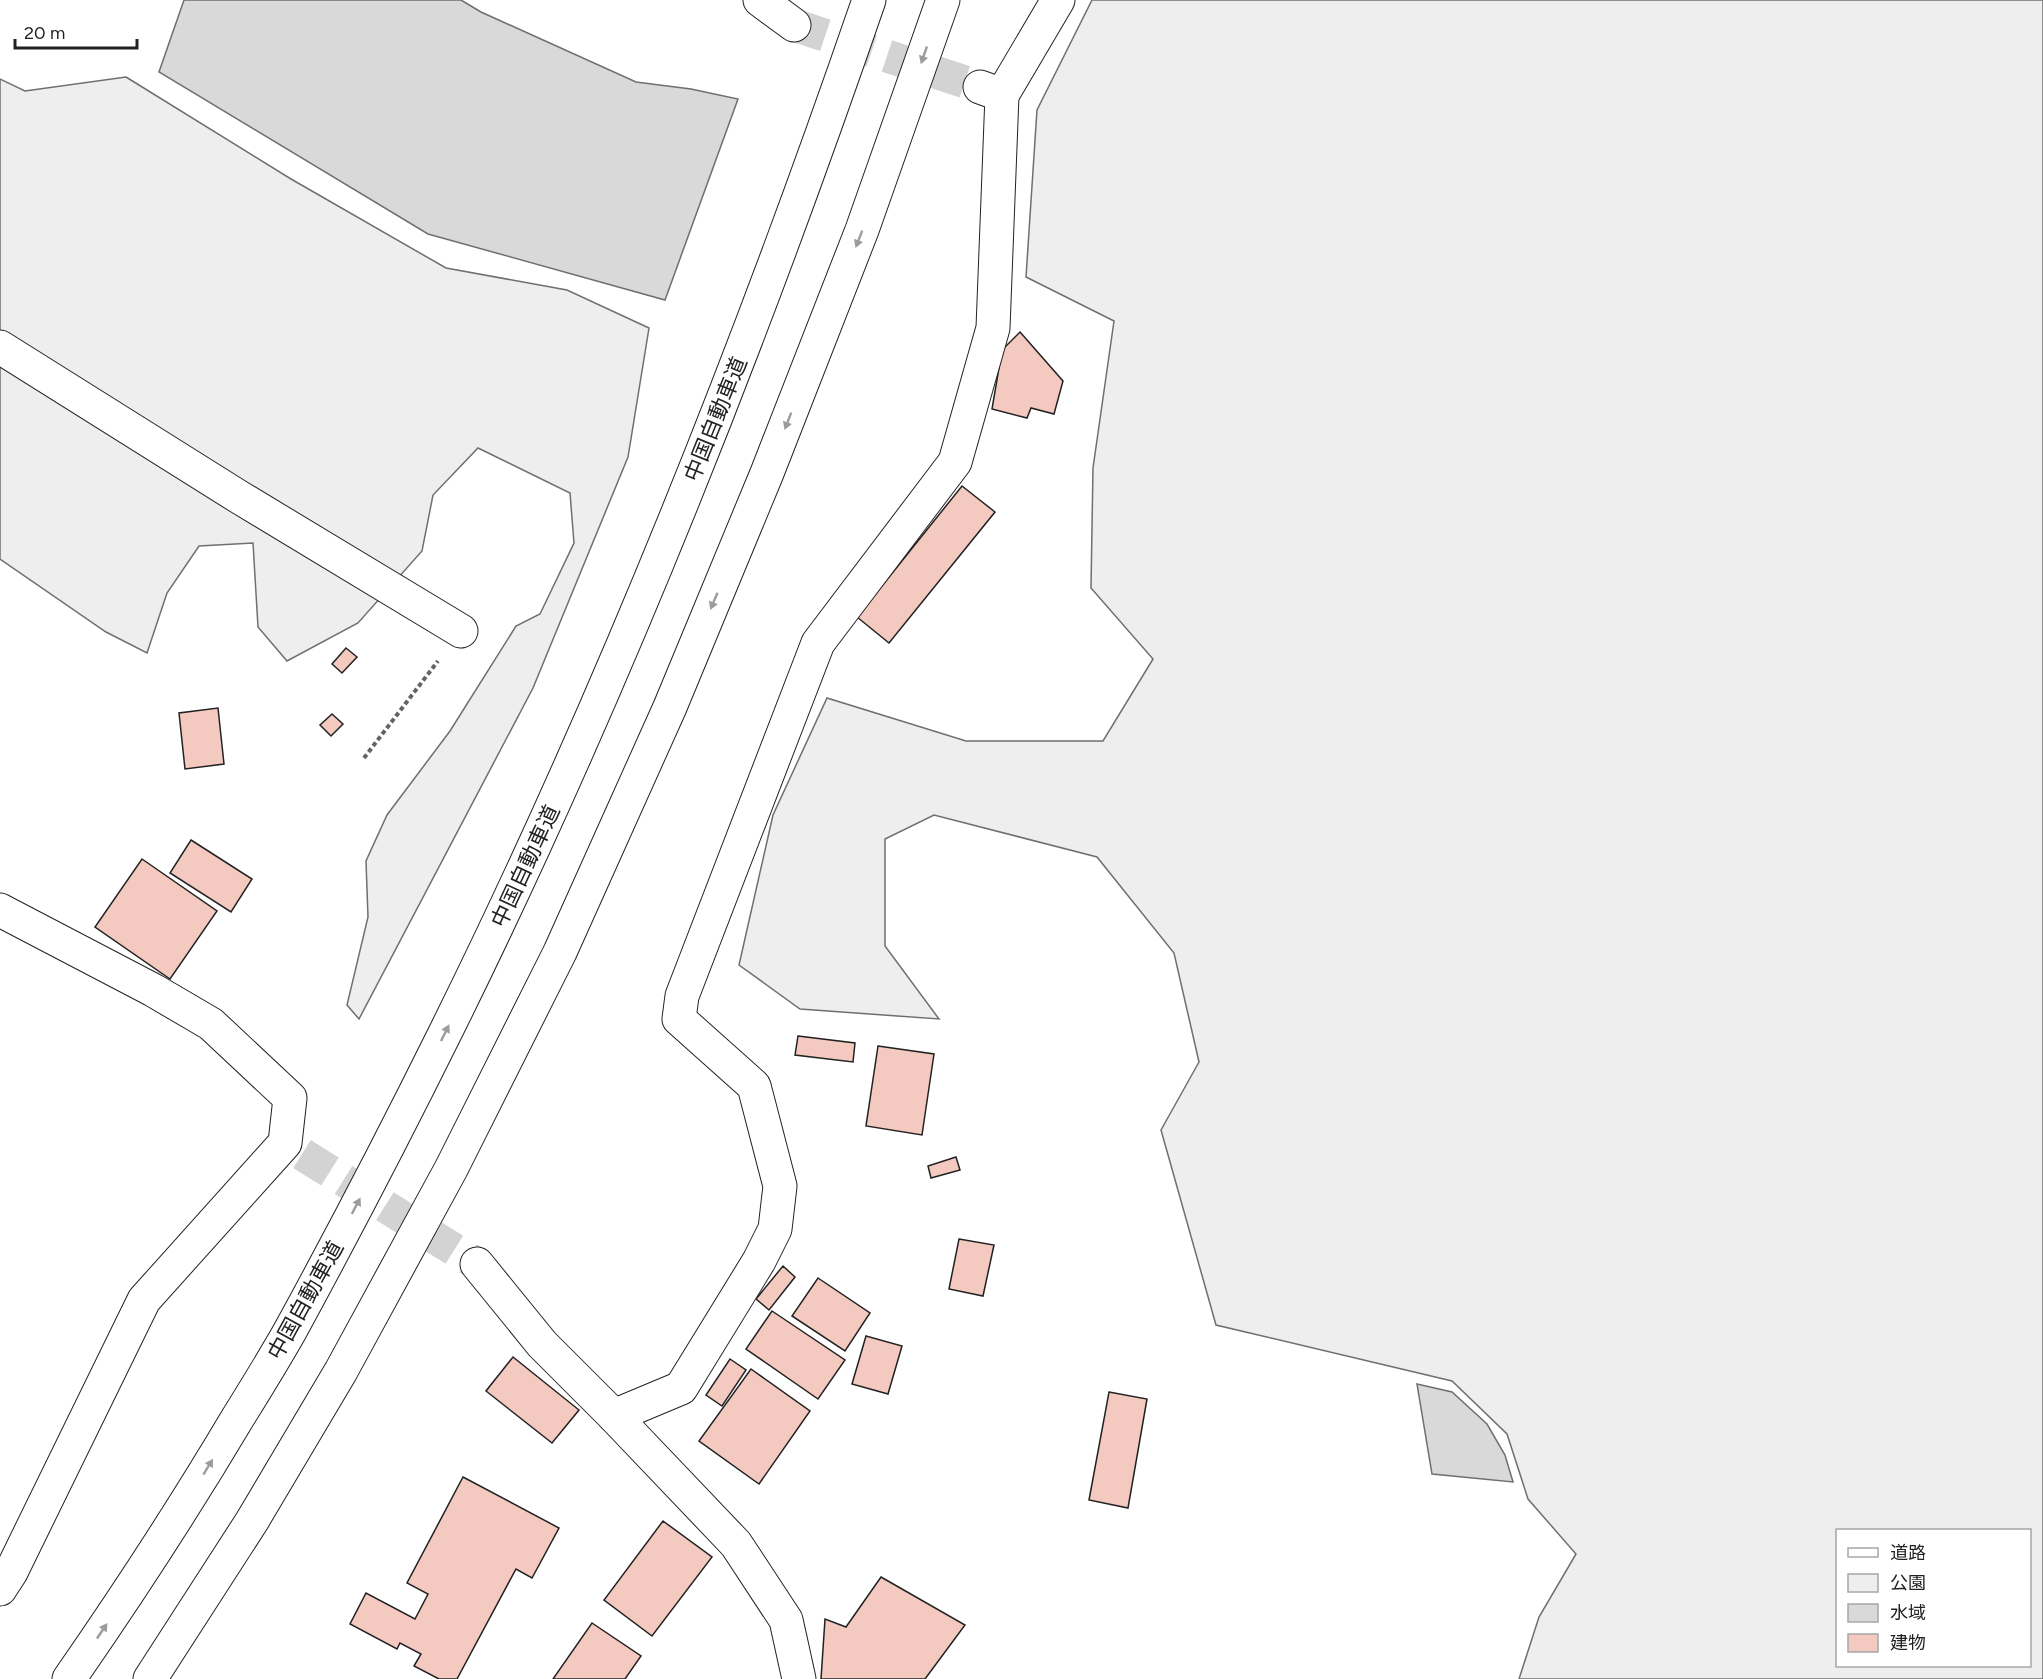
<svg xmlns="http://www.w3.org/2000/svg" width="2043" height="1679" viewBox="0 0 2043 1679" font-family="Figtree,'Noto Sans JP',sans-serif">
  <style>
    .green { fill: #eee; stroke: #6f6f6f; stroke-width: 1.5; fill-rule: evenodd }
    .water { fill: #d9d9d9; stroke: #6f6f6f; stroke-width: 1.5 }
    .building { fill: #f3c9c0; stroke: #222; stroke-width: 1.5 }
    .lines { fill: none; stroke-linecap: round; stroke-linejoin: round }
    .minor-tunnel { stroke: #d3d3d3; stroke-width: 33; stroke-dasharray: 33 16; stroke-linecap: butt }
    .minor-casing { stroke: #222; stroke-width: 35 }
    .highway-casing { stroke: #222; stroke-width: 35 }
    .path { stroke: #646464; stroke-width: 4; stroke-dasharray: 4.5 3; stroke-linecap: butt }
    .minor { stroke: #fff; stroke-width: 33 }
    .highway { stroke: #fff; stroke-width: 33 }
    .oneway { fill: #9c9c9c }
    .labels { text-anchor: middle; stroke-width: 4.5; stroke-linejoin: round; paint-order: stroke }
    .street-label { font-size: 22px; fill: #222; stroke: #fff }
  </style>
  <rect width="100%" height="100%" fill="#fff"/>
  <g class="green">
    <path d="M1092 0H2043V1679H1519L1539 1617 1576 1554 1528 1499 1507 1434 1452 1381 1216 1325 1161 1130 1199 1062 1174 953 1097 857 934 815 885 839V946L939 1019 800 1009 739 965 773 815 827 698 966 741H1103L1153 659 1091 588 1093 468 1114 321 1026 277 1037 110ZM2030 1530V1666H1838V1530Z"/>
    <polygon points="126,77 291,179 446,268 567,290 649,328 628,457 533,688 359,1019 347,1005 368,917 366,861 387,815 450,731 516,626 540,614 574,543 570,493 478,448 433,495 422,551 358,623 287,661 258,627 253,543 199,546 167,593 147,653 106,632 0,559 0,79 25,91"/>
  </g>
  <g class="water">
    <polygon points="184,0 461,0 481,12 636,82 691,89 738,99 665,300 428,234 159,72"/>
    <polygon points="1417,1384 1452,1392 1487,1424 1505,1455 1513,1482 1432,1474"/>
  </g>
  <g class="building">
    <polygon points="1020,332 1063,381 1054,414 1031,408 1027,418 992,409 1002,350"/>
    <polygon points="962,486 995,512 889,643 857,617"/>
    <polygon points="346,648 357,657 342,673 332,664"/>
    <polygon points="218,708 224,764 185,769 179,713"/>
    <polygon points="332,714 343,724 331,736 320,725"/>
    <polygon points="191,840 252,879 231,912 170,873"/>
    <polygon points="142,859 217,911 170,979 95,927"/>
    <polygon points="798,1036 855,1043 853,1062 795,1055"/>
    <polygon points="878,1046 934,1054 922,1135 866,1126"/>
    <polygon points="956,1157 960,1170 931,1178 928,1166"/>
    <polygon points="959,1239 994,1245 983,1296 949,1289"/>
    <polygon points="783,1266 795,1277 769,1310 756,1299"/>
    <polygon points="818,1278 870,1313 845,1351 792,1316"/>
    <polygon points="772,1311 845,1360 818,1399 746,1349"/>
    <polygon points="866,1336 902,1346 888,1394 852,1384"/>
    <polygon points="513,1357 579,1410 552,1443 486,1391"/>
    <polygon points="730,1359 746,1370 722,1406 706,1395"/>
    <polygon points="751,1369 810,1411 759,1484 699,1441"/>
    <polygon points="1109,1392 1147,1399 1128,1508 1089,1500"/>
    <polygon points="463,1477 559,1528 532,1578 516,1569 457,1679 439,1679 414,1666 421,1654 400,1643 397,1649 350,1624 366,1593 415,1619 428,1594 407,1583"/>
    <polygon points="663,1521 712,1557 652,1636 604,1600"/>
    <polygon points="881,1577 965,1625 925,1679 821,1679 825,1619 846,1627"/>
    <polygon points="592,1623 641,1656 625,1679 553,1679"/>
  </g>
  <g class="lines">
    <g class="minor-tunnel">
      <polyline points="794,25 980,87"/>
      <polyline points="302,1154 477,1264"/>
    </g>
    <g class="minor-casing">
      <g id="minor">
        <polyline points="760,0 794,25"/>
        <polyline points="1002,95 1058,0"/>
        <polyline points="0,347 239,497 461,631"/>
        <polyline points="0,910 153,990 211,1024 290,1098 285,1143 144,1300 11,1572 0,1589"/>
        <polyline points="477,1264 542,1344 614,1416 736,1544 786,1620 799,1679"/>
        <polyline points="614,1416 681,1388 759,1261 775,1229 780,1186 754,1086 679,1019 682,996 818,643 955,462 993,328 1002,95 980,87"/>
      </g>
    </g>
    <g class="highway-casing">
      <g id="highway">
        <path d="M69 1679C128 1594 184 1508 237 1419 255 1390 273 1361 290 1331 344 1232 396 1132 446 1031 611 698 748 352 869 0"/>
        <polyline points="150,1679 252,1521 341,1371 451,1169 560,952 670,707 767,473 862,230 943,0"/>
      </g>
    </g>
    <polyline class="path" points="364,758 438,661"/>
    <use href="#minor" class="minor"/>
    <use href="#highway" class="highway"/>
  </g>
  <defs><path id="oneway-solid" d="M-6-.8H1V-3.2L6.5 0L1 3.2V.8H-6Z" transform="scale(1.5)"/></defs>
  <g class="oneway">
    <use href="#oneway-solid" transform="translate(924 55) rotate(109)"/>
    <use href="#oneway-solid" transform="translate(859 239) rotate(111)"/>
    <use href="#oneway-solid" transform="translate(788 421) rotate(111)"/>
    <use href="#oneway-solid" transform="translate(714 601) rotate(113)"/>
    <use href="#oneway-solid" transform="translate(445 1033) rotate(-64)"/>
    <use href="#oneway-solid" transform="translate(356 1206) rotate(-62)"/>
    <use href="#oneway-solid" transform="translate(208 1467) rotate(-59)"/>
    <use href="#oneway-solid" transform="translate(102 1631) rotate(-56)"/>
  </g>
  <g class="labels">
    <g class="street-label">
      <text transform="translate(715 419) rotate(-68)" y="8">中国自動車道</text>
      <text transform="translate(525 866) rotate(-65)" y="8">中国自動車道</text>
      <text transform="translate(305 1300) rotate(-61)" y="8">中国自動車道</text>
    </g>
  </g>
  <rect x="1836" y="1529" width="195" height="138" fill="#ffffff" stroke="#a7a7a7" stroke-width="1.5"/>
  <rect x="1848" y="1548" width="30" height="9" fill="#ffffff" stroke="#a7a7a7" stroke-width="1.5"/>
  <text x="1890" y="1559" font-size="18" fill="#222222">道路</text>
  <rect x="1848" y="1574" width="30" height="18" fill="#eeeeee" stroke="#a7a7a7" stroke-width="1.5"/>
  <text x="1890" y="1589" font-size="18" fill="#222222">公園</text>
  <rect x="1848" y="1604" width="30" height="18" fill="#d9d9d9" stroke="#a7a7a7" stroke-width="1.5"/>
  <text x="1890" y="1619" font-size="18" fill="#222222">水域</text>
  <rect x="1848" y="1634" width="30" height="18" fill="#f3c9c0" stroke="#a7a7a7" stroke-width="1.5"/>
  <text x="1890" y="1649" font-size="18" fill="#222222">建物</text>
  <path d="M15 39v9h122v-9" fill="none" stroke="#222222" stroke-width="3"/>
  <text x="24" y="39" font-size="18" fill="#222222" stroke="#ffffff" stroke-width="4.5" paint-order="stroke">20 m</text>
</svg>
